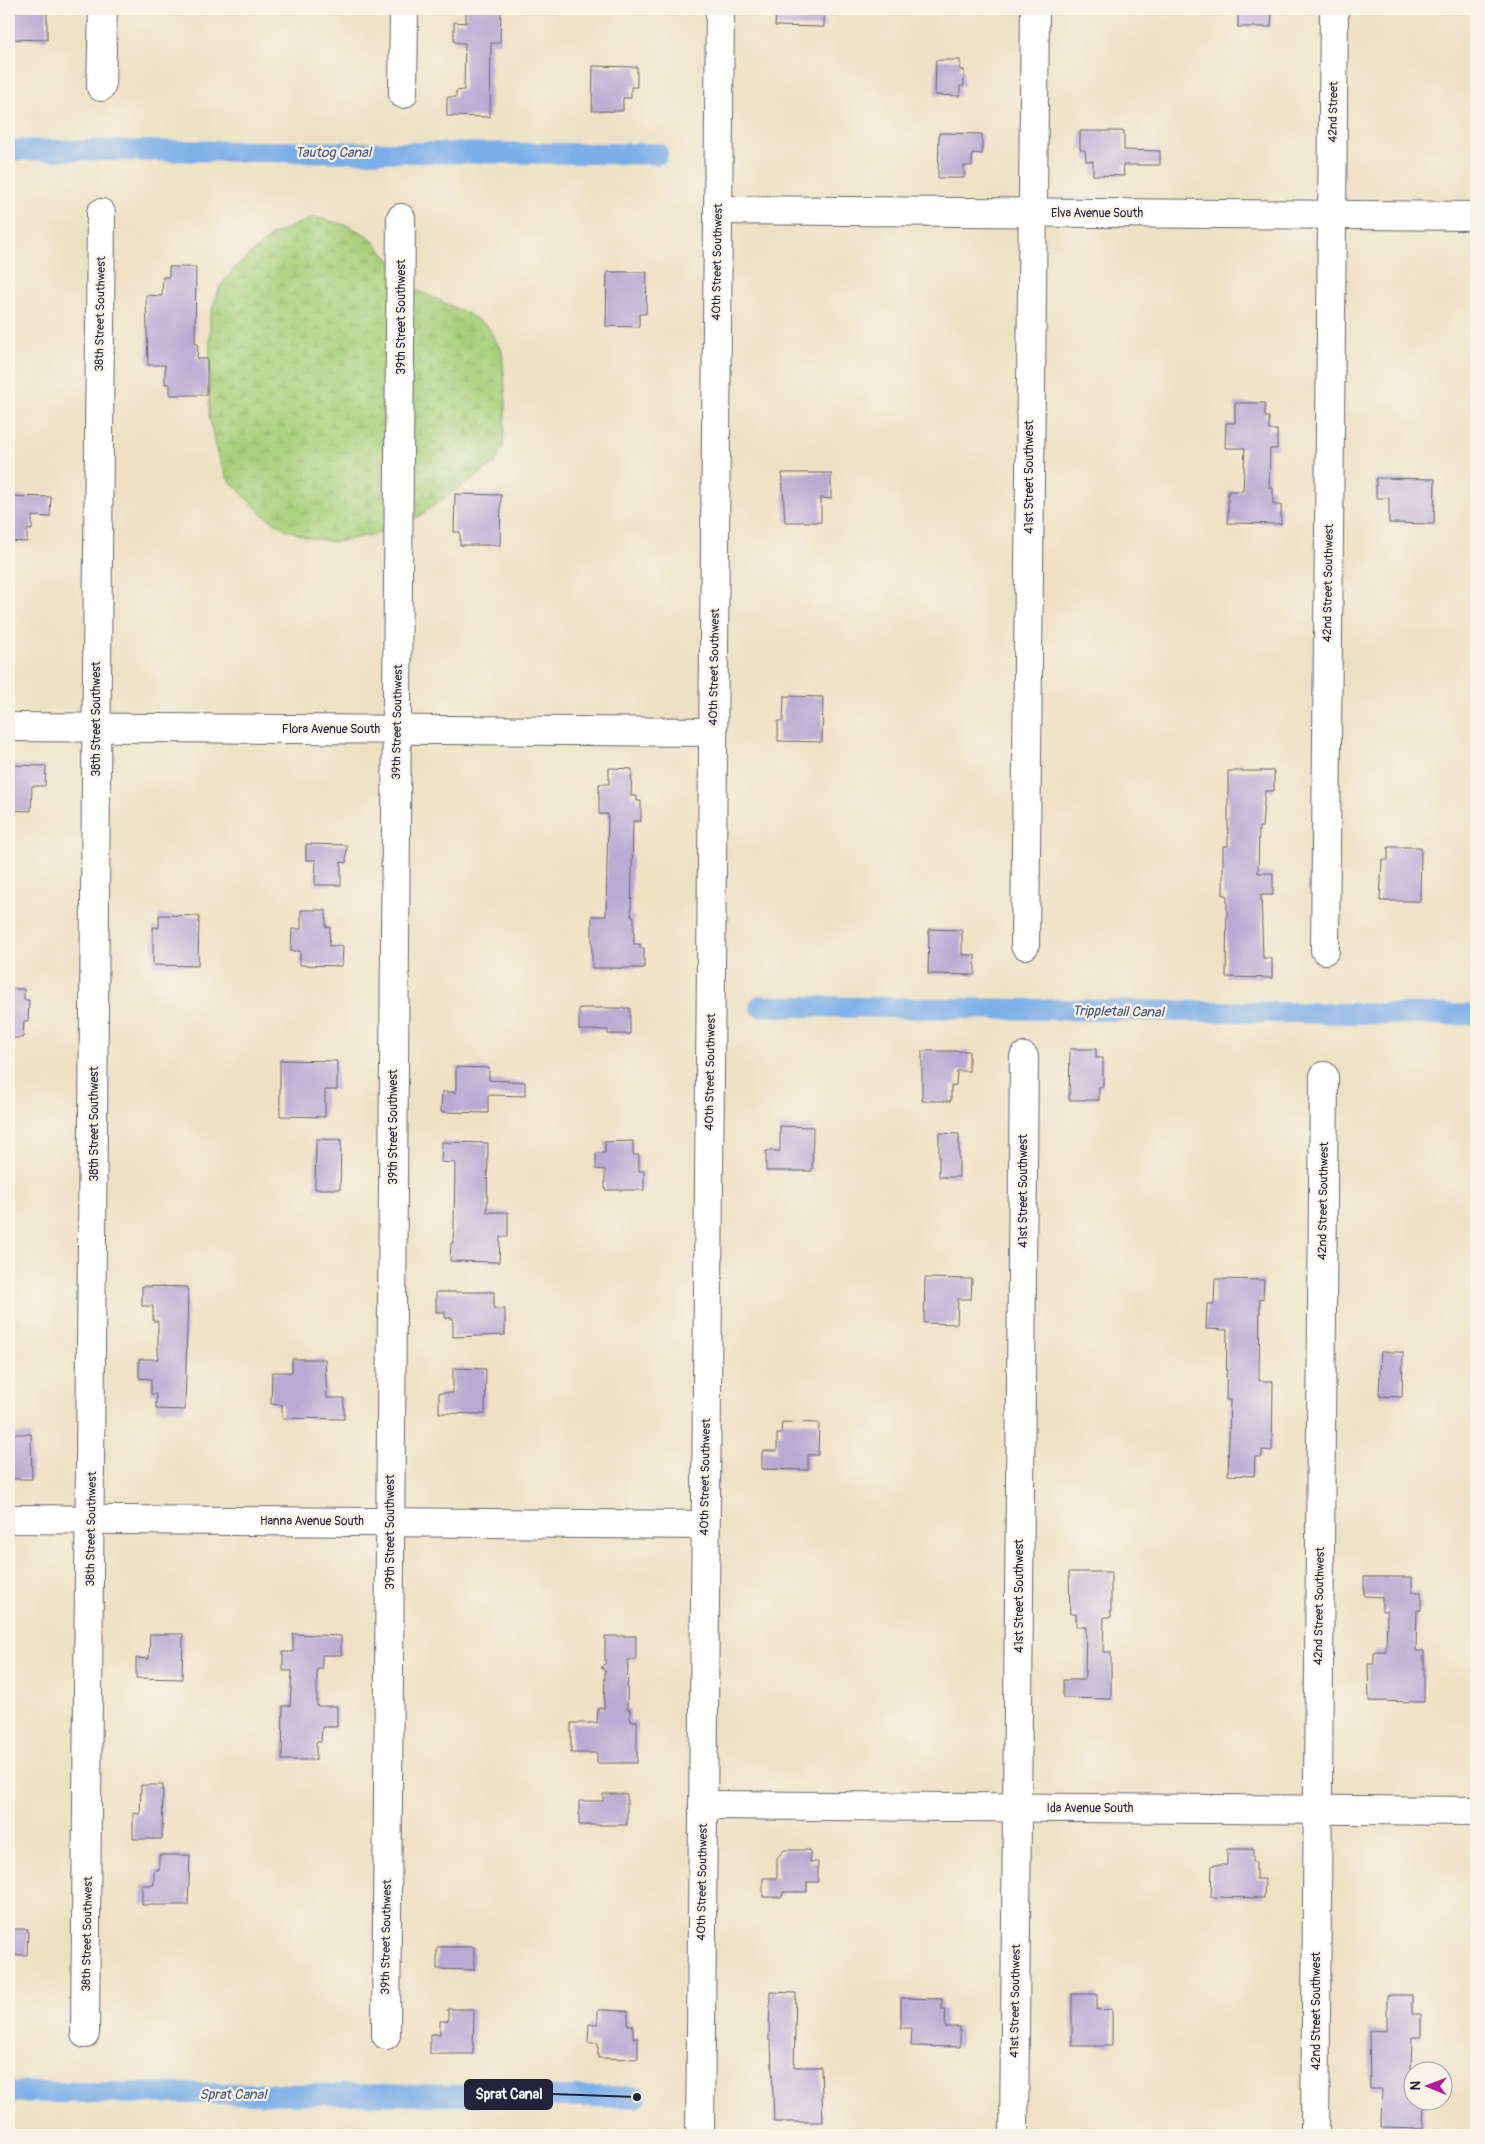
<svg xmlns="http://www.w3.org/2000/svg" width="1485" height="2144" viewBox="0 0 1485 2144" font-family="Pangolin,sans-serif">
  <style>
    .wetland { fill: url(#wetland-marsh); stroke: #65795b }
    .lines { fill: none; stroke-linecap: round; stroke-linejoin: round }
    .canal { stroke: #7baee8; stroke-width: 21 }
    .building { fill: #baaad4 }
    .minor-casing { stroke: #69656b; stroke-width: 30 }
    .minor { stroke: #fff; stroke-width: 28 }
    .labels { text-anchor: middle; stroke-width: 4.5; stroke-linejoin: round; paint-order: stroke }
    .street-label { font-size: 12px; fill: #22223b; stroke: #f7f3e8 }
    .water-label { font-size: 14px; font-style: italic; fill: #415378; stroke: #f7f3e8 }
    .leader { fill: none; stroke: #22223b; stroke-width: 2 }
    .callout-dot { fill: #22223b; stroke: #f7f3e8; stroke-width: 2 }
    .callout { fill: #22223b; stroke: #22223b; stroke-width: 2 }
    .callout-label { font-size: 14px; text-anchor: middle; font-weight: bold; fill: #fff }
  </style>
  <defs>
    <pattern id="wetland-marsh" width="20" height="14" patternUnits="userSpaceOnUse" patternTransform="scale(1.25)"><rect width="20" height="14" fill="#a8d07b"/><path d="M1 5h8M5 5V1M11 12h8M15 12V8" fill="none" stroke="#90b26b"/></pattern>
  </defs>
  <rect width="100%" height="100%" fill="#f7f3e8"/>
  <filter id="ink" filterUnits="userSpaceOnUse"><feTurbulence type="fractalNoise" baseFrequency=".02" numOctaves="2"/><feDisplacementMap in="SourceGraphic" scale="10" xChannelSelector="R" yChannelSelector="G"/><feConvolveMatrix kernelMatrix="1 2 1 2 8 2 1 2 1" color-interpolation-filters="sRGB"/></filter>
  <filter id="wash" filterUnits="userSpaceOnUse"><feTurbulence type="fractalNoise" baseFrequency=".0096" numOctaves="4" result="noise"/><feDisplacementMap in="SourceGraphic" scale="20" xChannelSelector="R" yChannelSelector="G"/><feGaussianBlur stdDeviation="1.12" result="paint"/><feColorMatrix in="noise" values="0 0 0 0 0 0 0 0 0 0 0 0 0 0 0 0 0 1.4 0 .05"/><feComposite in="paint" operator="in"/></filter>
  <g filter="url(#wash)">
    <rect width="100%" height="100%" fill="#eee2c4"/>
    <polygon class="wetland" points="314,217 349,226 368,236 419,291 468,314 487,326 502,351 506,402 503,446 495,463 400,529 336,542 309,538 287,530 262,514 227,478 216,451 209,414 210,316 220,287 235,268 272,235"/>
    <g class="lines">
      <g class="canal">
        <polyline points="9,150 658,154"/>
        <polyline points="760,1006 1476,1015"/>
        <polyline points="9,2092 637,2097"/>
      </g>
    </g>
    <g id="blocks">
      <g class="building">
        <polygon points="9,9 47,9 47,40 9,39"/>
        <polygon points="466,9 501,9 500,43 491,43 490,117 447,116 447,97 456,97 456,91 464,90 465,43 454,42 454,22 466,23"/>
        <polygon points="776,9 824,9 824,27 775,26"/>
        <polygon points="1238,9 1272,9 1271,27 1238,27"/>
        <polygon points="936,60 960,60 960,70 964,70 964,86 960,86 960,96 935,95"/>
        <polygon points="593,66 637,67 637,87 631,87 631,98 623,98 623,111 592,111"/>
        <polygon points="1080,131 1124,131 1124,150 1160,151 1160,165 1123,165 1124,176 1093,175 1093,161 1086,161 1085,150 1080,150"/>
        <polygon points="939,133 982,134 982,154 972,153 972,166 964,166 964,178 938,178"/>
        <polygon points="169,267 196,267 195,344 198,344 197,359 207,359 207,395 170,395 170,384 165,384 165,365 148,365 146,295 162,296 163,277 169,277"/>
        <polygon points="607,272 647,272 646,314 639,314 639,327 606,326"/>
        <polygon points="1235,403 1265,403 1265,417 1269,417 1269,430 1277,430 1277,449 1270,449 1269,488 1273,488 1273,505 1281,505 1281,524 1228,523 1228,491 1243,491 1245,448 1225,448 1226,423 1235,423"/>
        <polygon points="782,473 831,473 831,499 821,498 821,522 785,522"/>
        <polygon points="1376,478 1435,479 1434,524 1389,523 1389,498 1376,498"/>
        <polygon points="455,494 501,495 500,545 460,545 460,532 454,532"/>
        <polygon points="9,496 51,497 50,517 32,516 32,530 27,530 27,542 9,541"/>
        <polygon points="784,696 823,697 822,742 778,741 778,721 783,721"/>
        <polygon points="9,765 46,766 45,786 32,786 31,811 9,810"/>
        <polygon points="609,768 632,769 631,796 637,796 637,801 641,801 641,821 633,821 631,916 634,916 634,944 640,944 640,948 644,948 644,968 592,968 592,916 606,916 608,814 599,814 599,784 609,784"/>
        <polygon points="1228,771 1274,771 1274,791 1265,791 1262,827 1259,827 1258,873 1273,873 1273,895 1261,895 1263,958 1272,958 1272,978 1226,977 1227,895 1223,895 1223,846 1228,846"/>
        <polygon points="306,844 347,845 346,863 341,862 341,885 315,885 316,860 306,860"/>
        <polygon points="1388,847 1421,847 1420,901 1380,901 1382,860 1388,860"/>
        <polygon points="301,910 326,910 326,927 330,927 329,946 343,946 342,966 300,965 300,951 291,951 292,929 301,929"/>
        <polygon points="159,915 199,916 198,966 153,965 153,927 159,928"/>
        <polygon points="929,929 962,930 962,955 975,955 975,975 928,974"/>
        <polygon points="9,989 24,989 24,1000 29,1000 28,1021 24,1021 23,1038 9,1038"/>
        <polygon points="579,1008 630,1008 630,1034 608,1034 608,1030 579,1030"/>
        <polygon points="1070,1049 1096,1049 1096,1058 1103,1058 1103,1087 1099,1087 1099,1100 1069,1100"/>
        <polygon points="922,1051 969,1051 969,1071 957,1071 956,1085 951,1086 951,1101 922,1101"/>
        <polygon points="280,1060 337,1061 337,1090 325,1090 325,1117 280,1116"/>
        <polygon points="456,1067 489,1068 489,1080 525,1082 525,1096 488,1095 488,1113 441,1112 442,1092 456,1092"/>
        <polygon points="780,1126 813,1127 812,1171 766,1171 766,1151 780,1151"/>
        <polygon points="939,1133 959,1134 959,1177 939,1177"/>
        <polygon points="316,1139 341,1140 340,1189 315,1189"/>
        <polygon points="633,1141 633,1155 639,1155 639,1171 644,1171 644,1190 605,1190 605,1170 596,1169 596,1153 605,1153 605,1142"/>
        <polygon points="442,1142 488,1143 487,1212 508,1212 508,1237 500,1237 499,1262 450,1261 451,1243 453,1243 454,1226 455,1163 441,1162"/>
        <polygon points="925,1278 972,1279 971,1299 958,1299 957,1324 924,1323"/>
        <polygon points="1215,1279 1264,1280 1263,1299 1260,1298 1259,1381 1273,1381 1272,1451 1262,1450 1262,1457 1255,1457 1254,1476 1228,1475 1230,1400 1226,1400 1227,1330 1206,1329 1207,1304 1214,1304"/>
        <polygon points="142,1286 188,1287 185,1410 156,1409 156,1394 151,1394 151,1379 139,1378 139,1359 158,1359 158,1321 153,1321 153,1306 142,1306"/>
        <polygon points="436,1292 494,1292 494,1309 505,1309 505,1335 453,1337 453,1318 445,1318 445,1312 436,1312"/>
        <polygon points="1381,1352 1403,1352 1402,1397 1379,1396"/>
        <polygon points="292,1359 325,1359 327,1398 344,1398 344,1419 282,1418 282,1405 271,1404 272,1372 292,1372"/>
        <polygon points="453,1368 486,1369 485,1414 439,1413 439,1393 453,1393"/>
        <polygon points="782,1422 819,1423 818,1455 808,1455 808,1470 762,1469 762,1451 777,1451 777,1434 781,1434"/>
        <polygon points="9,1434 31,1434 32,1479 9,1479"/>
        <polygon points="1069,1572 1111,1572 1111,1617 1104,1617 1103,1652 1111,1652 1111,1699 1063,1698 1063,1680 1083,1680 1085,1675 1086,1627 1076,1627 1076,1614 1070,1614"/>
        <polygon points="1364,1577 1412,1577 1412,1592 1421,1592 1421,1610 1417,1610 1416,1651 1424,1651 1424,1702 1369,1701 1368,1664 1374,1664 1374,1651 1386,1651 1387,1611 1382,1611 1382,1597 1364,1596"/>
        <polygon points="150,1634 183,1634 182,1679 136,1678 136,1658 149,1659"/>
        <polygon points="293,1634 341,1636 341,1655 322,1655 322,1669 317,1669 317,1706 337,1706 337,1727 322,1727 321,1742 316,1742 316,1760 282,1760 283,1706 290,1706 292,1671 283,1671 283,1652 293,1652"/>
        <polygon points="605,1636 636,1636 636,1660 628,1660 627,1709 630,1709 630,1721 637,1721 637,1763 597,1763 597,1753 571,1753 571,1723 597,1723 598,1708 604,1708 605,1671 601,1667 605,1664"/>
        <polygon points="141,1785 163,1785 162,1839 133,1839 133,1813 140,1814"/>
        <polygon points="603,1794 627,1794 627,1825 579,1825 579,1801 603,1801"/>
        <polygon points="1227,1849 1253,1849 1253,1862 1256,1862 1256,1879 1265,1879 1264,1898 1211,1897 1212,1865 1227,1865"/>
        <polygon points="784,1850 810,1850 810,1862 818,1862 818,1882 807,1882 807,1892 783,1892 782,1897 763,1897 763,1878 777,1878 777,1858"/>
        <polygon points="159,1855 190,1855 188,1905 142,1905 142,1885 154,1885 154,1870 159,1870"/>
        <polygon points="9,1929 28,1929 27,1955 9,1955"/>
        <polygon points="437,1947 474,1947 474,1970 437,1969"/>
        <polygon points="770,1992 796,1993 794,2067 821,2067 823,2122 774,2122 771,2041 769,2041"/>
        <polygon points="1072,1994 1097,1994 1097,2010 1112,2009 1112,2046 1072,2046"/>
        <polygon points="1387,1995 1412,1995 1412,2014 1421,2014 1421,2037 1412,2037 1411,2069 1424,2069 1424,2072 1412,2072 1412,2102 1424,2102 1423,2129 1381,2128 1382,2089 1370,2089 1369,2030 1387,2031"/>
        <polygon points="901,1998 942,1999 942,2009 946,2009 945,2027 960,2027 960,2047 911,2046 912,2028 901,2028"/>
        <polygon points="448,2009 474,2009 473,2054 430,2054 430,2034 440,2034 440,2021 448,2021"/>
        <polygon points="598,2010 628,2011 628,2025 633,2025 633,2038 638,2038 638,2059 598,2058 598,2043 588,2043 589,2024 598,2024"/>
      </g>
    </g>
  </g>
  <g filter="url(#ink)">
    <use href="#blocks" fill-opacity="0" stroke="#69656b" stroke-width="1"/>
    <g class="lines">
      <g class="minor-casing">
        <g id="minor">
          <polyline points="101,87 103,9"/>
          <polyline points="403,94 404,9"/>
          <polyline points="718,210 1476,216"/>
          <polyline points="9,727 713,732"/>
          <polyline points="1025,945 1035,9"/>
          <polyline points="1325,950 1334,9"/>
          <polyline points="9,1519 705,1525"/>
          <polyline points="703,1805 1476,1811"/>
          <polyline points="85,2034 101,213"/>
          <polyline points="386,2035 401,218"/>
          <polyline points="700,2135 720,9"/>
          <polyline points="1014,2135 1024,1057"/>
          <polyline points="1315,2135 1324,1076"/>
        </g>
      </g>
      <use href="#minor" class="minor"/>
    </g>
  </g>
  <g class="labels">
    <g class="street-label">
      <text transform="translate(1333 112) rotate(-89)" y="4">42nd Street</text>
      <text x="1097" y="217">Elva Avenue South</text>
      <text transform="translate(717 262) rotate(-89)" y="4">40th Street Southwest</text>
      <text transform="translate(100 314) rotate(-89)" y="4">38th Street Southwest</text>
      <text transform="translate(401 317) rotate(-90)" y="4">39th Street Southwest</text>
      <text transform="translate(1029 477) rotate(-90)" y="4">41st Street Southwest</text>
      <text transform="translate(1328 583) rotate(-89)" y="4">42nd Street Southwest</text>
      <text transform="translate(714 667) rotate(-89)" y="4">40th Street Southwest</text>
      <text transform="translate(96 719) rotate(-90)" y="4">38th Street Southwest</text>
      <text transform="translate(397 722) rotate(-89)" y="4">39th Street Southwest</text>
      <text x="331" y="733">Flora Avenue South</text>
      <text transform="translate(710 1072) rotate(-89)" y="4">40th Street Southwest</text>
      <text transform="translate(94 1124) rotate(-90)" y="4">38th Street Southwest</text>
      <text transform="translate(393 1127) rotate(-90)" y="4">39th Street Southwest</text>
      <text transform="translate(1023 1191) rotate(-90)" y="4">41st Street Southwest</text>
      <text transform="translate(1323 1201) rotate(-89)" y="4">42nd Street Southwest</text>
      <text transform="translate(705 1477) rotate(-89)" y="4">40th Street Southwest</text>
      <text x="312" y="1525">Hanna Avenue South</text>
      <text transform="translate(91 1529) rotate(-89)" y="4">38th Street Southwest</text>
      <text transform="translate(390 1532) rotate(-90)" y="4">39th Street Southwest</text>
      <text transform="translate(1019 1596) rotate(-90)" y="4">41st Street Southwest</text>
      <text transform="translate(1319 1606) rotate(-89)" y="4">42nd Street Southwest</text>
      <text x="1090" y="1812">Ida Avenue South</text>
      <text transform="translate(702 1882) rotate(-89)" y="4">40th Street Southwest</text>
      <text transform="translate(87 1934) rotate(-89)" y="4">38th Street Southwest</text>
      <text transform="translate(386 1937) rotate(-89)" y="4">39th Street Southwest</text>
      <text transform="translate(1015 2001) rotate(-89)" y="4">41st Street Southwest</text>
      <text transform="translate(1316 2011) rotate(-90)" y="4">42nd Street Southwest</text>
    </g>
    <g class="water-label">
      <text x="333" y="157">Tautog Canal</text>
      <text transform="translate(1118 1011) rotate(1)" y="5">Trippletail Canal</text>
      <text x="233" y="2099">Sprat Canal</text>
    </g>
  </g>
  <path class="leader" d="M637 2097L552 2094"/>
  <circle class="callout-dot" cx="637" cy="2097" r="5"/>
  <rect class="callout" x="465" y="2080" width="87" height="29" rx="5"/>
  <g class="callout-label">
    <text x="509" y="2099">Sprat Canal</text>
  </g>
  <rect width="1485" height="2144" fill="none" stroke="#f7f3e8" stroke-width="30"/>
  <g transform="translate(1428 2086) rotate(271)"><circle r="24" fill="#f7f3e8" stroke="#a29fa3"/>
  <path d="M0-4L9 19L0 12L-9 19Z" fill="#b5179e"/>
  <text y="-8" font-size="14" font-weight="bold" text-anchor="middle" fill="#22223b">N</text>
  </g>
</svg>
